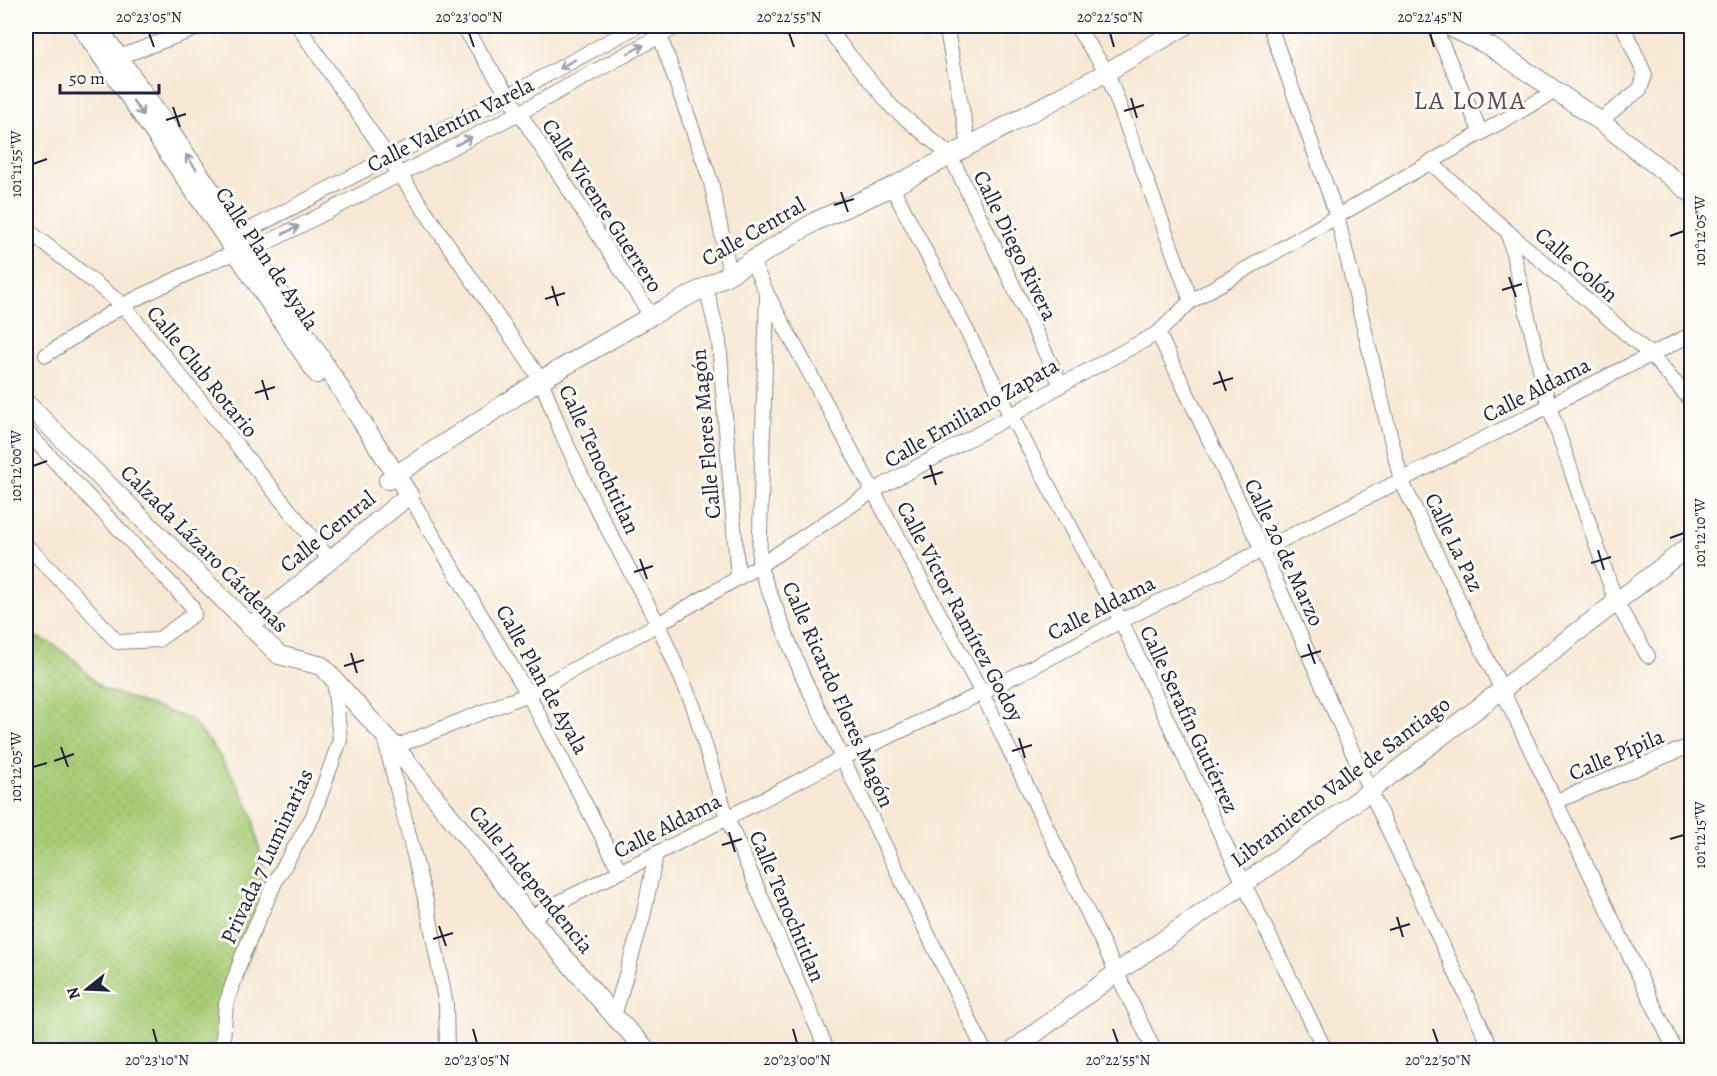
<svg xmlns="http://www.w3.org/2000/svg" width="1717" height="1076" viewBox="0 0 1717 1076" font-family="Alegreya,serif">
  <style>
    .park { fill: url(#park-dots); stroke: #647758; stroke-width: 1.5 }
    .lines { fill: none; stroke-linecap: round; stroke-linejoin: round }
    .street-casing { stroke: #8c8588; stroke-width: 16 }
    .secondary-casing { stroke: #8c8588; stroke-width: 20 }
    .street { stroke: #fff; stroke-width: 14 }
    .secondary { stroke: #fff; stroke-width: 18 }
    .oneway { stroke: #9c9ca7 }
    .ticks { fill: none; stroke: #22223b; stroke-width: 2 }
    .labels { text-anchor: middle; stroke-width: 6; stroke-linejoin: round; paint-order: stroke }
    .street-label { font-size: 22px; fill: #22223b; stroke: #fdfcf7 }
    .quarter-label { font-size: 26px; letter-spacing: 1.5px; fill: #614b58; stroke: #fdfcf7 }
    .neatline { fill: none; stroke: #22223b; stroke-width: 2 }
    .ticks-label { font-size: 15px; text-anchor: middle; fill: #22223b }
  </style>
  <defs>
    <pattern id="park-dots" width="8" height="8" patternUnits="userSpaceOnUse" patternTransform="scale(1.5)"><rect width="8" height="8" fill="#a7cc76"/><path d="M2 2h.1M6 6h.1" fill="none" stroke="#8faf67" stroke-width="1.8" stroke-linecap="round"/></pattern>
  </defs>
  <rect width="100%" height="100%" fill="#fdfcf7"/>
  <filter id="ink" filterUnits="userSpaceOnUse"><feTurbulence type="fractalNoise" baseFrequency=".0167" numOctaves="2"/><feDisplacementMap in="SourceGraphic" scale="12" xChannelSelector="R" yChannelSelector="G"/><feConvolveMatrix kernelMatrix="1 2 1 2 8 2 1 2 1" color-interpolation-filters="sRGB"/></filter>
  <filter id="wash" filterUnits="userSpaceOnUse"><feTurbulence type="fractalNoise" baseFrequency=".008" numOctaves="4" result="noise"/><feDisplacementMap in="SourceGraphic" scale="24" xChannelSelector="R" yChannelSelector="G"/><feGaussianBlur stdDeviation="1.35" result="paint"/><feColorMatrix in="noise" values="0 0 0 0 0 0 0 0 0 0 0 0 0 0 0 0 0 1.4 0 .05"/><feComposite in="paint" operator="in"/></filter>
  <g filter="url(#wash)">
    <rect width="100%" height="100%" fill="#f6e8d4"/>
    <path class="park" d="M26 633 52 644 76 661 88 675 103 689 192 720C196 728 204 734 210 742 224 762 246 795 253 818L270 903 224 1022 227 1050H26Z"/>
  </g>
  <g filter="url(#ink)">
    <g class="lines">
      <g class="street-casing">
        <g id="street">
          <polyline points="298,26 541,380 562,434 595,505 658,624 693,705 727,818 827,1050"/>
          <polyline points="463,26 651,316"/>
          <polyline points="658,26 660,36 711,182 730,274"/>
          <polyline points="828,26 836,39 892,107 950,155 1061,385"/>
          <polyline points="946,26 969,146"/>
          <polyline points="1076,26 1107,72 1191,301"/>
          <polyline points="1270,26 1337,216 1401,480 1675,1050"/>
          <polyline points="1434,26 1481,133"/>
          <polyline points="111,62 119,57 204,26"/>
          <polyline points="1600,121 1640,89 1645,75 1623,26"/>
          <polyline points="1430,162 1508,232 1651,355 1692,402"/>
          <polyline points="892,187 1011,416 1121,621 1244,884 1325,1050"/>
          <polyline points="26,229 123,305 329,559"/>
          <polyline points="1508,232 1549,406 1616,602 1648,656"/>
          <polyline points="234,241 241,234 508,96 637,26"/>
          <polyline points="752,261 767,294 982,693 1154,1050"/>
          <polyline points="706,287 719,341 738,578"/>
          <polyline points="767,296 759,566 802,675 984,1050"/>
          <polyline points="1158,333 1262,550 1370,791 1492,1050"/>
          <polyline points="46,355 123,305 220,258 251,251 519,113 678,26"/>
          <polyline points="26,431 191,605 194,614 158,640 117,642 79,599 26,545"/>
          <polyline points="409,495 528,694 620,871"/>
          <polyline points="384,737 429,914 446,1005 447,1050"/>
          <polyline points="395,747 528,694 658,624 759,566 873,491 1011,416 1061,385 1158,333 1191,301 1481,133 1556,91"/>
          <polyline points="1557,801 1692,745"/>
          <polyline points="530,917 727,818 843,758 982,693 1121,621 1692,334"/>
          <polyline points="614,1016 643,917 656,854"/>
          <polyline points="222,1050 226,1004 243,954 276,880 313,816 340,740 334,680"/>
        </g>
      </g>
      <g class="secondary-casing">
        <g id="secondary">
          <polyline points="81,26 238,255 317,374"/>
          <polyline points="97,26 241,234 409,495 249,627"/>
          <polyline points="1448,26 1491,47 1600,121 1692,194"/>
          <polyline points="26,403 279,655 322,666 395,747 530,917 614,1016 647,1050"/>
          <polyline points="388,480 541,380 651,316 730,274 816,221 892,187 1107,72 1185,26"/>
          <polyline points="1013,1050 1116,973 1244,884 1370,791 1692,544"/>
        </g>
      </g>
      <use href="#street" class="street"/>
      <use href="#secondary" class="secondary"/>
    </g>
    <defs><path id="oneway-shaft" d="M-6 0H5M1.5-3L5.5 0L1.5 3" fill="none" stroke-width="1.6" stroke-linecap="round" stroke-linejoin="round" transform="scale(1.5)"/></defs>
    <g class="oneway">
      <use href="#oneway-shaft" transform="translate(636 49) rotate(-28)"/>
      <use href="#oneway-shaft" transform="translate(567 64) rotate(151)"/>
      <use href="#oneway-shaft" transform="translate(138 108) rotate(56)"/>
      <use href="#oneway-shaft" transform="translate(464 141) rotate(-27)"/>
      <use href="#oneway-shaft" transform="translate(191 162) rotate(-125)"/>
      <use href="#oneway-shaft" transform="translate(291 230) rotate(-27)"/>
    </g>
  </g>
  <path class="ticks" d="M149 33 154 47M469 33 474 47M789 33 794 47M1110 33 1114 47M1430 33 1434 47M1131 98 1137 118M173 107 180 127M1124 111 1144 105M166 120 186 114M33 164 47 159M841 192 848 212M834 205 854 199M1670 236 1684 231M1509 277 1516 297M552 286 558 306M1502 290 1522 284M545 299 565 293M1219 371 1226 391M262 380 268 400M1213 384 1233 378M255 393 275 387M930 465 936 485M33 466 47 461M923 478 943 472M1670 538 1684 533M1598 550 1604 570M640 559 647 579M1591 563 1611 557M634 572 653 566M1308 644 1315 664M351 653 357 673M1301 657 1321 651M344 666 364 660M1019 738 1025 758M61 747 68 767M1012 751 1032 745M54 761 74 754M33 767 47 763M729 832 735 852M1670 839 1684 835M722 845 742 839M1397 917 1403 937M439 926 446 946M1390 930 1410 924M433 939 453 933M153 1029 157 1043M473 1029 477 1043M793 1029 797 1043M1113 1029 1118 1043M1433 1029 1438 1043"/>
  <g class="labels">
    <g class="street-label">
      <text transform="translate(450 124) rotate(-27)" y="8">Calle Valentín Varela</text>
      <text transform="translate(603 205) rotate(57)" y="8">Calle Vicente Guerrero</text>
      <text transform="translate(753 231) rotate(-30)" y="8">Calle Central</text>
      <text transform="translate(1016 245) rotate(64)" y="8">Calle Diego Rivera</text>
      <text transform="translate(268 258) rotate(56)" y="8">Calle Plan de Ayala</text>
      <text transform="translate(1577 264) rotate(41)" y="8">Calle Colón</text>
      <text transform="translate(203 371) rotate(51)" y="8">Calle Club Rotario</text>
      <text transform="translate(1536 389) rotate(-27)" y="8">Calle Aldama</text>
      <text transform="translate(971 412) rotate(-30)" y="8">Calle Emiliano Zapata</text>
      <text transform="translate(705 434) rotate(-95)" y="8">Calle Flores Magón</text>
      <text transform="translate(600 459) rotate(65)" y="8">Calle Tenochtitlan</text>
      <text transform="translate(327 531) rotate(-39)" y="8">Calle Central</text>
      <text transform="translate(1455 542) rotate(64)" y="8">Calle La Paz</text>
      <text transform="translate(205 548) rotate(45)" y="8">Calzada Lázaro Cárdenas</text>
      <text transform="translate(1285 552) rotate(65)" y="8">Calle 20 de Marzo</text>
      <text transform="translate(1101 607) rotate(-27)" y="8">Calle Aldama</text>
      <text transform="translate(961 611) rotate(62)" y="8">Calle Víctor Ramírez Godoy</text>
      <text transform="translate(543 679) rotate(61)" y="8">Calle Plan de Ayala</text>
      <text transform="translate(839 694) rotate(66)" y="8">Calle Ricardo Flores Magón</text>
      <text transform="translate(1190 719) rotate(65)" y="8">Calle Serafín Gutiérrez</text>
      <text transform="translate(1616 754) rotate(-23)" y="8">Calle Pípila</text>
      <text transform="translate(1340 781) rotate(-37)" y="8">Libramiento Valle de Santiago</text>
      <text transform="translate(667 825) rotate(-27)" y="8">Calle Aldama</text>
      <text transform="translate(266 856) rotate(-65)" y="8">Privada 7 Luminarias</text>
      <text transform="translate(532 879) rotate(51)" y="8">Calle Independencia</text>
      <text transform="translate(788 906) rotate(67)" y="8">Calle Tenochtitlan</text>
    </g>
    <g class="quarter-label">
      <text x="1470" y="109">LA LOMA</text>
    </g>
  </g>
  <rect width="1717" height="1076" fill="none" stroke="#fdfcf7" stroke-width="66"/>
  <g transform="translate(87 989) rotate(252)" stroke="#fdfcf7" stroke-width="4.5" paint-order="stroke">
  <path d="M0-4.5L10 22L0 15L-10 22Z" fill="#22223b"/>
  <text y="-9" font-size="16" font-weight="bold" text-anchor="middle" fill="#22223b">N</text>
  </g>
  <path d="M60 84v9h99v-9" fill="none" stroke="#22223b" stroke-width="3"/>
  <text x="69" y="84" font-size="18" fill="#22223b" stroke="#fdfcf7" stroke-width="4.5" paint-order="stroke">50 m</text>
  <rect x="33" y="33" width="1651" height="1010" class="neatline"/>
  <g class="ticks-label">
    <text x="149" y="22">20°23'05"N</text>
    <text x="469" y="22">20°23'00"N</text>
    <text x="789" y="22">20°22'55"N</text>
    <text x="1110" y="22">20°22'50"N</text>
    <text x="1430" y="22">20°22'45"N</text>
    <text transform="translate(16 164) rotate(-90)" y="5">101°11'55"W</text>
    <text transform="translate(1700 231) rotate(-90)" y="5">101°12'05"W</text>
    <text transform="translate(16 466) rotate(-90)" y="5">101°12'00"W</text>
    <text transform="translate(1700 533) rotate(-90)" y="5">101°12'10"W</text>
    <text transform="translate(16 767) rotate(-90)" y="5">101°12'05"W</text>
    <text transform="translate(1700 835) rotate(-90)" y="5">101°12'15"W</text>
    <text x="157" y="1065">20°23'10"N</text>
    <text x="477" y="1065">20°23'05"N</text>
    <text x="797" y="1065">20°23'00"N</text>
    <text x="1118" y="1065">20°22'55"N</text>
    <text x="1438" y="1065">20°22'50"N</text>
  </g>
</svg>
